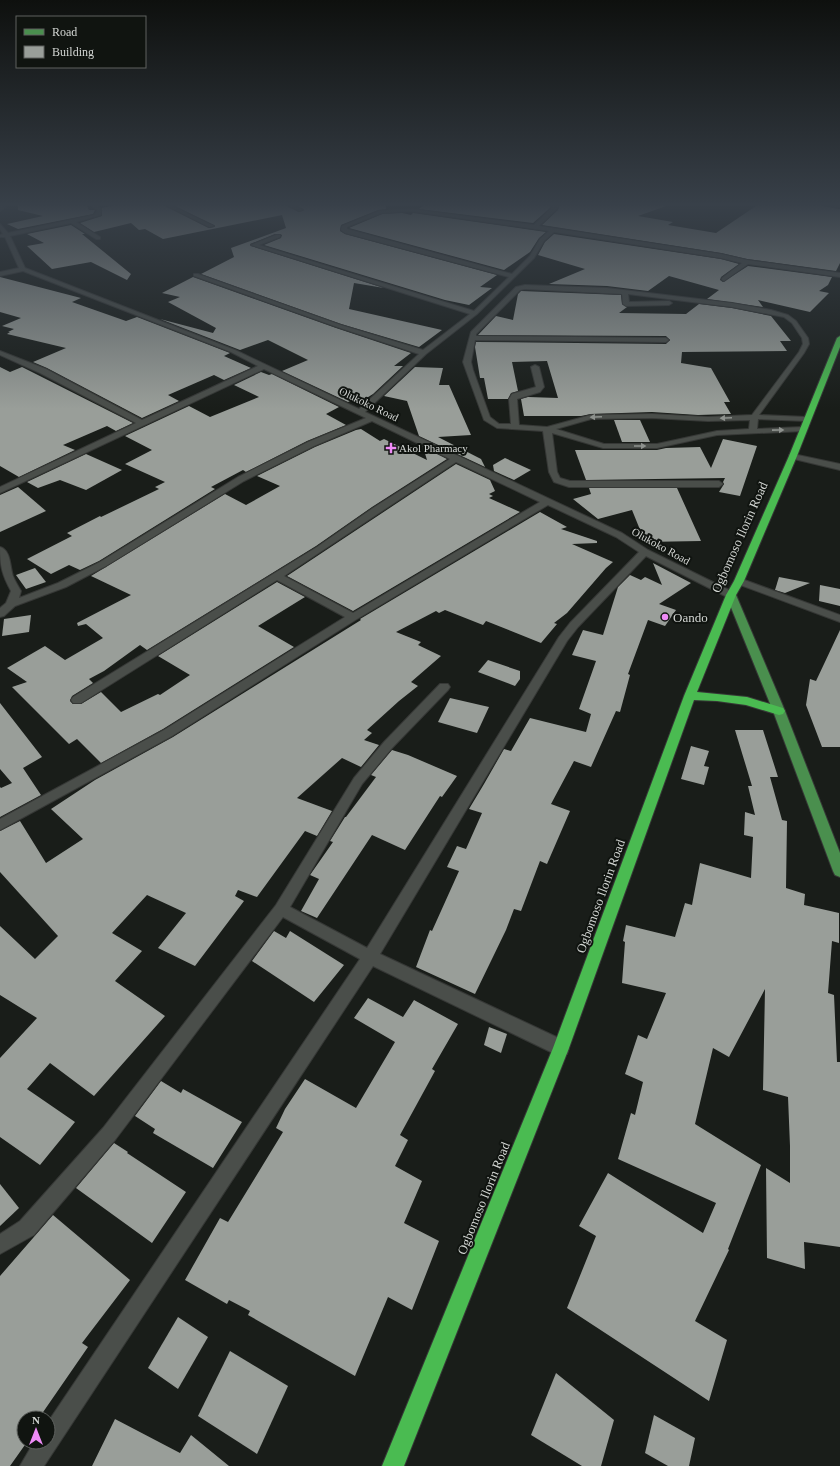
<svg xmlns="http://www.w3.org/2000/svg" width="840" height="1466" viewBox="0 0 840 1466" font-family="Georgia,serif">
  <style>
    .building { fill: #999e99 }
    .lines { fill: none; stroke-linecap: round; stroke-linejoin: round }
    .minor-casing { stroke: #363836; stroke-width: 2 }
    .major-casing { stroke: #363836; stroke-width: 2 }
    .highway-casing { stroke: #363836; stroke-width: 2 }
    .minor { fill: #4a4e4a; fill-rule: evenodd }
    .major { fill: #4a8f4e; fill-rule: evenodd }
    .highway { fill: #4abb51; fill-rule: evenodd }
    .oneway { fill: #8e928e }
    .poi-dot { fill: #ef8bf7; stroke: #101410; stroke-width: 1.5 }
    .labels { text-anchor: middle; stroke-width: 4; stroke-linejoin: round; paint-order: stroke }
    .far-street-label { font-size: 11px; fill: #d2d5d2; stroke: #101410 }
    .far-poi-label { font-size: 11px; fill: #d2d5d2; stroke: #101410; text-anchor: start }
    .street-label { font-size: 13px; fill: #d2d5d2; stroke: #101410 }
    .poi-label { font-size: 13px; fill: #d2d5d2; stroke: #101410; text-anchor: start }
  </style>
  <rect width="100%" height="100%" fill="#191d19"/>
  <g class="building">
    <polygon points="18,204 86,204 89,210 95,210 93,214 18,229 7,224 43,216 18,210"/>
    <polygon points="119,204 162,204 209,228 214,227 215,226 171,204 284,204 299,212 304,210 294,204 386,204 386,209 378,210 341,225 340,231 345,234 497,275 480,287 492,288 469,305 445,300 264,245 281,238 282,235 280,234 275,234 250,244 251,246 384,288 354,283 349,309 442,330 419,347 341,324 201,274 234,257 231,248 286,228 282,215 163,239 145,229 139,230 131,223 94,232 80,223 102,216 102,208"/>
    <polygon points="425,204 548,204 551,207 533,223 419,209"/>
    <polygon points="557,204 666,204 666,206 638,216 673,222 668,225 716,233 759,204 822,204 823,206 840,209 840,263 836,271 747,259 721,253 542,225 558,210 559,206"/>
    <polygon points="402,213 411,215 413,213 546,232 539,238 530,252 504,270 349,228 382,214"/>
    <polygon points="71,225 85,234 82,234 131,274 127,280 91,262 52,269 27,246 44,243 27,234"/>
    <polygon points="554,234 721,259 739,264 721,277 720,280 723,282 748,266 832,277 828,285 819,291 829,293 810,312 758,300 763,307 707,299 719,290 669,276 648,291 607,286 549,284 585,269 538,255 545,242"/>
    <polygon points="0,277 81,298 72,302 126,321 137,317 230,353 224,356 251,368 224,380 214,375 168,395 179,401 142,418 47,368 33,362 66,348 7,334 10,332 8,332 14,329 2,326 21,318 0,312"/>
    <polygon points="193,277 336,328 411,353 394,366 403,366 373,394 365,399 358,397 348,402 282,371 308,360 268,340 240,350 160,319 213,333 216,328 168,302 180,297 162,293"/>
    <polygon points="521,291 621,295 622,304 627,307 619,313 686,314 699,304 732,308 771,316 791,341 780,341 787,351 682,352 681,363 711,368 730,402 724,402 731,414 698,415 652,412 591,414 581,416 524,416 521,399 528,397 558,398 547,361 512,362 518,391 511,393 508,399 488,399 484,378 480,378 475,347 476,342 666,344 670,340 666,336 478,335 496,316 513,320 518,294"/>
    <polygon points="0,367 10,372 22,367 133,423 116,431 107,426 63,445 75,450 19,477 0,466"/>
    <polygon points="415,367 443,368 439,385 449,385 471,435 438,437 481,459 485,467 419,436 407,401 384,396"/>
    <polygon points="261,372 269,375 272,374 339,407 326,414 346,425 307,441 246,472 243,470 211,487 215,489 99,561 80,570 69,565 51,574 27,559 72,536 67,533 100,516 101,517 159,489 155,487 165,482 125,464 152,450 125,436 189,406 210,417 259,397 234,385"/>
    <polygon points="614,420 640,420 650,442 622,442"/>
    <polygon points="361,429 380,441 384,439 427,460 423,447 447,459 372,507 316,546 147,650 140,645 104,671 89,679 93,683 72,696 70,701 73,704 81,704 101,692 121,712 158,694 160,695 190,675 158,656 277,582 305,597 258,626 294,647 163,729 101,763 77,739 69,744 12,687 27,682 7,668 45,646 65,660 103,638 86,624 78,626 77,623 131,595 91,576 225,494 246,505 280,486 257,476 315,447 356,430"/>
    <polygon points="723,439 757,446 740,496 719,492 724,484 723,482 725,478 586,480 575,450 657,450 666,448 700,447 711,468"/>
    <polygon points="86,454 122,470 86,490 60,480 38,488 27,482"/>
    <polygon points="505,458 531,470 514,480 494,471 493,465"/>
    <polygon points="456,464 490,480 495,491 489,494 493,496 489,498 520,512 353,611 287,576"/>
    <polygon points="18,487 46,511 0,532 0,495"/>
    <polygon points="589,488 677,488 701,541 645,542 632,510 598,519 573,499 591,494"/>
    <polygon points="540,512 567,527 561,529 597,541 597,543 572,544 613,562 606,568 567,613 554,623 557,624 541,643 486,621 483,625 445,610 439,613 436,611 396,632 421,642 418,645 441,656 411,682 418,686 399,701 367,730 372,733 364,740 379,745 361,767 342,758 297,798 332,811 317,836 305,831 257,897 238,890 235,896 244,901 195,966 158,948 186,913 147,895 112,933 142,951 115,981 165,1016 94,1096 50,1063 27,1089 75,1122 40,1165 0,1137 0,1058 37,1018 0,995 0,926 35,959 58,936 0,872 0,831 20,821 46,863 83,839 51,809 95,780 173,737 361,620 360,619"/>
    <polygon points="653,563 691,583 659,604 676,610 665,626 648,620 628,674 630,675 620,712 616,711 591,767 574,761 551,804 570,811 547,864 540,861 521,911 514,909 506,930 475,994 416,967 430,930 432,931 459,871 447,867 457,846 466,849 482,813 469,809 484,784 504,749 511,751 530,718 586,732 591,714 579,709 596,661 572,655 583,630 603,635 618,587 630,575 641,580 645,577 662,585"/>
    <polygon points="35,568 46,582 26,589 16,575"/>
    <polygon points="779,577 810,583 785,593 775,590"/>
    <polygon points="820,585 840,589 840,606 819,601"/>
    <polygon points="31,615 29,632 2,636 4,619"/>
    <polygon points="840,630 840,747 822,747 806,705 810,679 816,681"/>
    <polygon points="488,660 520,671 520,679 515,686 478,672"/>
    <polygon points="450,698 489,707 477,733 438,722"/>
    <polygon points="0,703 42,757 23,768 41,795 0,817 0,787 1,788 12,783 0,769"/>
    <polygon points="735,730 763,730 778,777 770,777 782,820 787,821 786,888 805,894 804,905 839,913 839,943 832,941 828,993 834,995 837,1062 840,1062 840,1247 804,1242 805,1269 767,1258 766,1168 790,1183 790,1146 788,1097 763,1090 765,989 729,1057 713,1048 695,1124 761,1165 728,1249 729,1250 695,1321 727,1340 709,1401 567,1308 596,1236 579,1226 608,1173 703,1233 716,1203 618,1159 631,1113 635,1115 643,1082 625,1074 638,1035 647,1039 666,993 622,983 625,942 623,941 626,925 675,937 685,903 692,905 700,863 751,878 753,837 744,835 745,812 755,815 748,786 752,786"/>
    <polygon points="691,746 709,751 704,766 709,767 704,785 681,779"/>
    <polygon points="392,750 408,755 457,776 442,797 440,796 405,850 372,835 317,918 301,911 319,879 310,875 333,842 330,841 345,817 346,817 376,777 371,775"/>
    <polygon points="274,931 286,938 290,931 344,965 314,1002 252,961"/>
    <polygon points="368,998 403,1017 414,1000 458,1024 432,1069 435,1071 400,1135 408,1140 395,1166 422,1181 404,1223 439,1241 412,1310 388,1297 355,1376 248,1315 250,1311 229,1300 227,1304 185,1280 220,1218 228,1222 283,1132 276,1128 285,1109 305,1079 356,1108 395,1042 354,1018"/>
    <polygon points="489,1027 507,1034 501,1053 484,1045"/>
    <polygon points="161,1081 181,1093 183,1089 242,1122 213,1168 153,1133 155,1129 135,1116"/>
    <polygon points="114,1143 128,1152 127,1153 186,1192 152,1243 76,1188"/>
    <polygon points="0,1184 19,1208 0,1226"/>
    <polygon points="53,1215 130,1280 82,1343 88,1347 39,1418 24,1418 24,1442 27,1442 10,1466 0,1466 0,1276"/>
    <polygon points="178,1317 208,1337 178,1389 148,1368"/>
    <polygon points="230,1351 288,1386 257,1454 198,1416"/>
    <polygon points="556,1373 614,1420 601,1466 582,1466 531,1435"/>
    <polygon points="654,1415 695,1438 689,1466 668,1466 645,1453"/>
    <polygon points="115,1419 180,1453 191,1435 229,1466 92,1466"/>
  </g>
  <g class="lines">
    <g class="minor-casing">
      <g id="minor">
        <path d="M90 204H95L101 209V215L76 222 100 237V239H96L71 223 10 236 25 268 235 350 359 409 419 354 337 327 194 276V274H198L341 325 423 350 470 314 251 245 276 235H280V237L259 245 474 311 509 277 345 233 341 230 342 226 379 211 410 209 534 225 553 207 549 204H555L558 206 557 209 539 226 721 254 747 260 840 273V277L748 264 724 281 722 280V278L742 263 721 258 554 232 544 241 534 258 477 314 426 354 365 412 622 533 648 550 735 593 736 595 735 597H727L646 556 578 627 567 641 380 954 567 1042 569 1048 567 1054 561 1056 555 1054 373 966 44 1466H20L34 1442H48V1422L360 959 283 917 115 1140 34 1235 0 1254V1234L20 1221 103 1128 276 905 354 778 384 742 440 684H448L450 687 448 690 392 748 362 784 290 907 367 948 559 637 570 623 639 552 616 537 548 505 357 619 172 736 0 830V819L164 730 345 617 277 580 81 703H73L71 700 73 697 317 547 373 508 450 459 372 421 314 446 244 481 106 566 66 587 15 606 4 616 0 617V608L6 603 11 591C2 575 0 566 0 547 11 550 10 567 13 576 15 581 18 586 21 591L19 598 58 583 100 562 238 477 308 442 366 418 264 369 0 493V487L136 423 40 373 0 355V351L46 369 142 420 258 366 231 352 23 271 0 276V272L19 268 5 237H0V235L3 234 0 229V224L8 233 94 215 96 213 97 210ZM410 211 535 229 549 231 540 239 530 256 512 274 347 229V227L382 213ZM456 462 540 502 353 613 284 576Z"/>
        <polygon points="163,204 168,204 214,226 209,227"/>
        <polygon points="285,204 291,204 303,210 299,211"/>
        <polygon points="823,204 840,206 840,208 823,205"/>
        <polygon points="0,205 6,207 0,211"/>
        <path d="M525 285 607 288 732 303 771 310 788 315 796 321 808 338 809 344 804 353 759 415 807 417 811 419 807 421 758 419 757 429 803 427 807 429 803 431 717 435 657 448H603L552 433 557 472 560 478 570 481H719L723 484 719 487H569L554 482 549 472 543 431 497 428 484 420 463 362 471 332 516 287ZM525 289 622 294 623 304 626 306 669 305 672 303 669 301 629 302 628 294 732 307 784 317 792 323 802 338 803 344 799 352 752 415 708 417 652 414 591 415 547 427 519 425 517 399 540 392 544 387 539 367 535 365 531 367 536 387 512 394 509 399 511 424H499L490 417 473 370 471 362 475 340 666 342 669 340 666 338 476 336V334L520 290ZM652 418 708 421 750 420 749 429 717 431 657 444H604L556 429 591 419Z"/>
        <polygon points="790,454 793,454 840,464 840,470 790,458 789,456"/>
        <polygon points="739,578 840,615 840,622 735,583 734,581"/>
      </g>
    </g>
    <g class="major-casing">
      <polygon id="major" points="731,592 736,595 785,711 840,853 840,877 835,875 833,871 773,711 726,595"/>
    </g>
    <g class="highway-casing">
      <polygon id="highway" points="840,336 840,347 797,456 744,581 736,595 697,692 747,697 783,708 785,711 783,714 779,715 746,705 717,701 694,700 569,1048 404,1466 382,1466 553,1048 684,696 726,595 734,581 789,456 837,338"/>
    </g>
    <use href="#minor" class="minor"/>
    <use href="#major" class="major"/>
    <use href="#highway" class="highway"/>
  </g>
  <defs><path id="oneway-solid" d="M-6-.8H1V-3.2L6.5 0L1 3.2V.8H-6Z"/></defs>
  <g class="oneway">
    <use href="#oneway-solid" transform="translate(596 417) rotate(178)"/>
    <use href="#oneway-solid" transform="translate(726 418) rotate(177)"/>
    <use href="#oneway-solid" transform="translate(778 430) rotate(-1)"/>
    <use href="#oneway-solid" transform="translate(640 446)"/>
  </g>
  <linearGradient id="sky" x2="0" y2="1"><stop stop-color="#0e100e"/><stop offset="0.5" stop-color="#384049"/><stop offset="1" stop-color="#384049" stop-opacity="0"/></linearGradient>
  <rect width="840" height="409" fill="url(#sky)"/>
  <g class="poi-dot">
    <path d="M389 442h4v4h4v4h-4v4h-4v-4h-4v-4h4z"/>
    <circle cx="665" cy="617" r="4"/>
  </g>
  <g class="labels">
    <g class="far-street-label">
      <text transform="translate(369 404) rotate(26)" y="4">Olukoko Road</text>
      <text transform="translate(661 546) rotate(29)" y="4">Olukoko Road</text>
    </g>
    <g class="far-poi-label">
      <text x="399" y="452">Akol Pharmacy</text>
    </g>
    <g class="street-label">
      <text transform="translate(739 537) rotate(-66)" y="5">Ogbomoso Ilorin Road</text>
      <text transform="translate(600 896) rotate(-70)" y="5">Ogbomoso Ilorin Road</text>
      <text transform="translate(483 1198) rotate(-68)" y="5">Ogbomoso Ilorin Road</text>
    </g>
    <g class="poi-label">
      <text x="673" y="622">Oando</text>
    </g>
  </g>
  <rect x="16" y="16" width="130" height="52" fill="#101410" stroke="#5e615e"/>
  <rect x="24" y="29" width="20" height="6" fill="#4a8f4e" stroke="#5e615e"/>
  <text x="52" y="36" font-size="12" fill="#d2d5d2">Road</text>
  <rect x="24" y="46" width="20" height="12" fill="#999e99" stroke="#5e615e"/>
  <text x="52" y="56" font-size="12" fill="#d2d5d2">Building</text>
  <g transform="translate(36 1430)"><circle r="19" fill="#101410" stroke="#5e615e"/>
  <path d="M0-3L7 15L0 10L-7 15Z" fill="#ef8bf7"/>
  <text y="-6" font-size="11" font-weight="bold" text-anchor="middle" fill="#d2d5d2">N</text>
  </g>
</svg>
